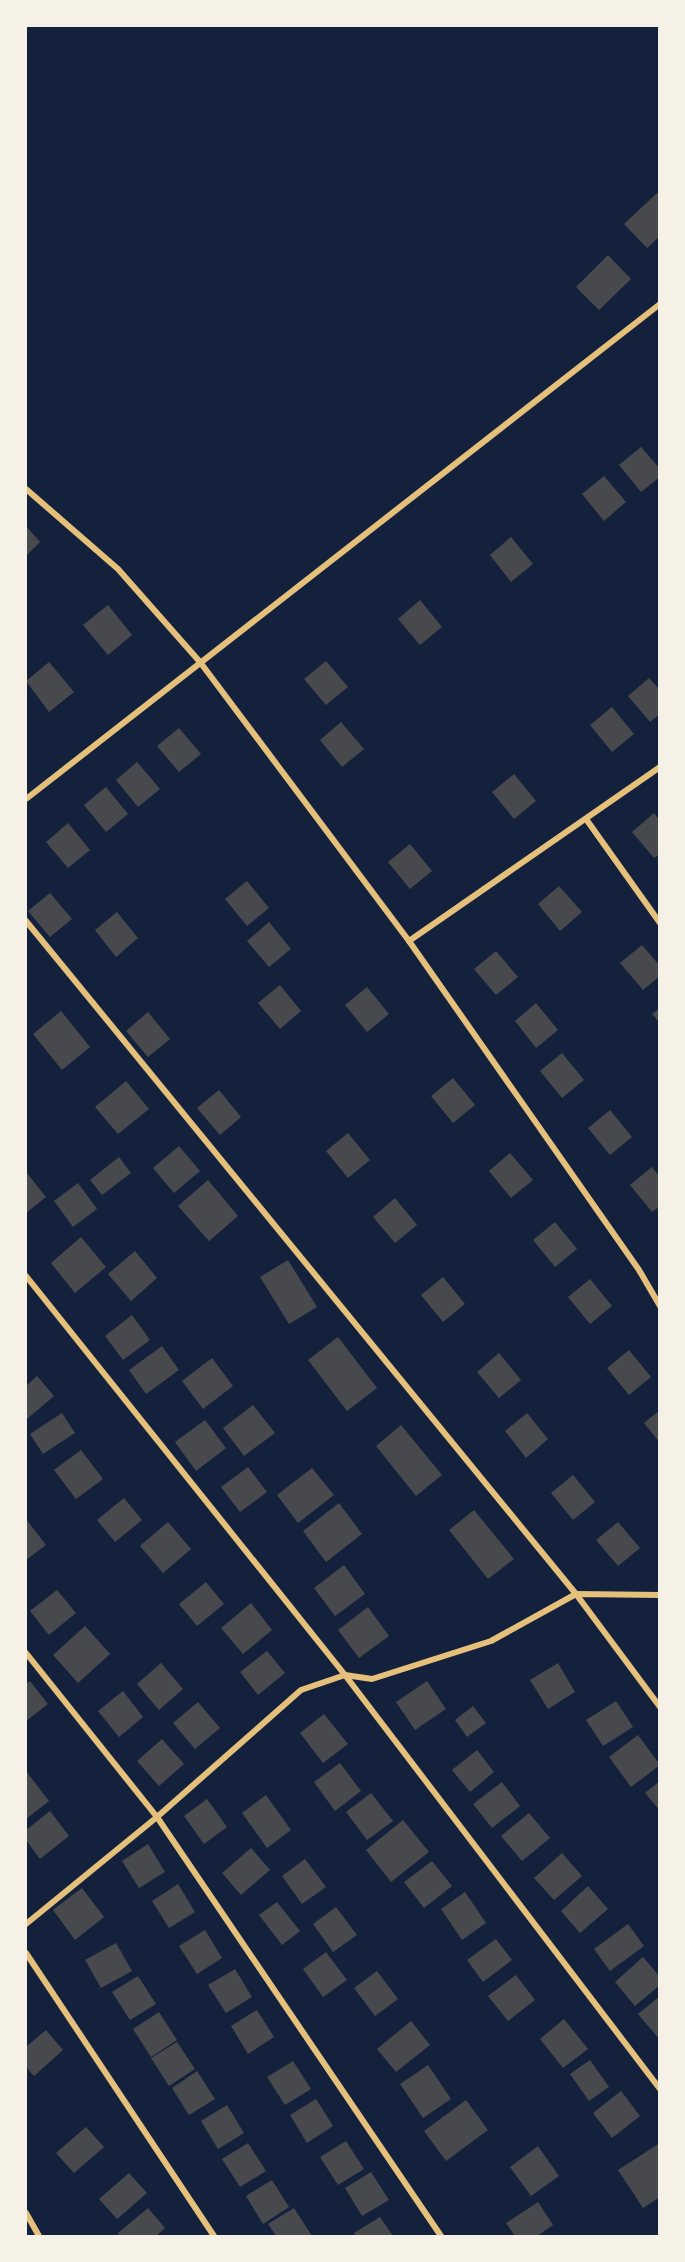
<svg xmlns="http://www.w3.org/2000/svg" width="685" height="2262" viewBox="0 0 685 2262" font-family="Ubuntu,sans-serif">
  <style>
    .building { fill: #48494c }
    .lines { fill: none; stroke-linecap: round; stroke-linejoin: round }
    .minor { stroke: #e5c07b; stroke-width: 6 }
  </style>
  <rect width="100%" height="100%" fill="#14213d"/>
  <g class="building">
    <polygon points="657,193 660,195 660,236 647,248 624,224"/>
    <polygon points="608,255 631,279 599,310 576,287"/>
    <polygon points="641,447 660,469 660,477 641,492 619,465"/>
    <polygon points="604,476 626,502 604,521 582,494"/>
    <polygon points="26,526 40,542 26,556"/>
    <polygon points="511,537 533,564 511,582 490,555"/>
    <polygon points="420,600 442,627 420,645 398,619"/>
    <polygon points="108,605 132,635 108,655 83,625"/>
    <polygon points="326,661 348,687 326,705 304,679"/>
    <polygon points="49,662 74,692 49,712 26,681"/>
    <polygon points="649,678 660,690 660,714 650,722 628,696"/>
    <polygon points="612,707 634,734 612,752 590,725"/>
    <polygon points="341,722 364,749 342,767 320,740"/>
    <polygon points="179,728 201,754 179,772 157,746"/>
    <polygon points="137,762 160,789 138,807 116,780"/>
    <polygon points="514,774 536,801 514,819 492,792"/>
    <polygon points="106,787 128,814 106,832 84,805"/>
    <polygon points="654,813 660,821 660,854 654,858 632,832"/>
    <polygon points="68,823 90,850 68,868 46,842"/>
    <polygon points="410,844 432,871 410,889 388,862"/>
    <polygon points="247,881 269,908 247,926 225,899"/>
    <polygon points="559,886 582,912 560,931 538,904"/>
    <polygon points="50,893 72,919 50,937 28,911"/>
    <polygon points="117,912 138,938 116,957 95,930"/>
    <polygon points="269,922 291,949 269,967 247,941"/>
    <polygon points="642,945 660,966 660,976 643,990 620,963"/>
    <polygon points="496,951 518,977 496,995 474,969"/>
    <polygon points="280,985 301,1011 280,1029 258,1003"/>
    <polygon points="367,987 389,1014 367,1032 345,1005"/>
    <polygon points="536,1003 558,1030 536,1048 515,1021"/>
    <polygon points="660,1008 660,1023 652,1014"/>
    <polygon points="61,1011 90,1047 62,1070 33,1034"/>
    <polygon points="148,1012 170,1039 148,1057 126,1031"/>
    <polygon points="562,1053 584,1080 562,1098 540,1071"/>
    <polygon points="453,1078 475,1105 453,1123 431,1096"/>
    <polygon points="126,1081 149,1109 118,1134 95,1107"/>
    <polygon points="219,1090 241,1117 220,1135 197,1108"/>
    <polygon points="610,1110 632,1137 610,1155 588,1128"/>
    <polygon points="348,1133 370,1160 348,1178 326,1151"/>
    <polygon points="179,1146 200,1171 174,1193 153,1168"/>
    <polygon points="510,1153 533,1180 511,1198 489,1171"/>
    <polygon points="119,1157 131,1173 102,1195 90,1180"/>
    <polygon points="652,1167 660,1177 660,1206 652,1212 630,1185"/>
    <polygon points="26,1172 46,1197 26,1213"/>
    <polygon points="208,1180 238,1216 209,1241 178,1206"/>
    <polygon points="78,1183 97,1209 73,1227 54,1201"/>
    <polygon points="395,1198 417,1225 395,1243 373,1217"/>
    <polygon points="555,1222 577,1249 555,1267 533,1240"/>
    <polygon points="81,1237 106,1267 75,1293 51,1263"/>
    <polygon points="135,1251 157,1278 131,1301 108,1274"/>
    <polygon points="288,1260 317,1307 289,1324 260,1277"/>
    <polygon points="443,1277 465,1304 443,1322 421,1295"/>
    <polygon points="590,1279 612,1306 590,1324 568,1297"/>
    <polygon points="132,1315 150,1340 123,1360 105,1336"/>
    <polygon points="338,1337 377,1388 347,1411 308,1360"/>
    <polygon points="162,1346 179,1370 146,1394 129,1370"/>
    <polygon points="629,1350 651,1377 629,1395 607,1368"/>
    <polygon points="499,1353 521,1380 499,1398 477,1372"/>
    <polygon points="212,1358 233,1386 203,1409 182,1381"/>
    <polygon points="37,1376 54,1396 27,1419 26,1386"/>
    <polygon points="253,1405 275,1433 244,1456 223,1428"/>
    <polygon points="660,1410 660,1443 644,1423"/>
    <polygon points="62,1413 75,1433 43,1454 30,1434"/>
    <polygon points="527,1413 548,1439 526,1458 505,1431"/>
    <polygon points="205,1420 226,1448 196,1471 175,1442"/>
    <polygon points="401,1425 442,1475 416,1496 376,1446"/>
    <polygon points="81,1450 103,1479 76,1499 54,1470"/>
    <polygon points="248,1467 267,1492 240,1512 221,1487"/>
    <polygon points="312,1468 334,1495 298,1523 277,1495"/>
    <polygon points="573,1475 595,1502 573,1520 551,1493"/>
    <polygon points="124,1498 142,1520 115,1542 97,1520"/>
    <polygon points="339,1503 362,1534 326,1562 303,1531"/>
    <polygon points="474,1510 514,1559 488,1579 449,1530"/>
    <polygon points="26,1519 46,1545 26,1560"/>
    <polygon points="168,1522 191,1549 163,1573 140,1546"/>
    <polygon points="618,1522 640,1548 618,1566 596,1540"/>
    <polygon points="344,1565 365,1594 335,1616 314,1588"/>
    <polygon points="206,1582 224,1604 197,1626 179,1604"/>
    <polygon points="57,1590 76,1613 49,1635 30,1611"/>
    <polygon points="251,1603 272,1630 243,1654 221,1628"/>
    <polygon points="368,1607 389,1636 359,1658 338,1630"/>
    <polygon points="85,1626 110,1654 78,1683 53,1655"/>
    <polygon points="267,1651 285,1673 258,1695 240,1672"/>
    <polygon points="161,1663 183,1689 159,1710 137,1684"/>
    <polygon points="558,1663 575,1692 548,1709 530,1680"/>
    <polygon points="30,1681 48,1704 26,1721 26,1684"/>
    <polygon points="427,1681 446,1709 415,1730 396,1702"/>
    <polygon points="123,1691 143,1717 119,1737 98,1711"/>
    <polygon points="616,1701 633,1727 603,1746 586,1720"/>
    <polygon points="198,1702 220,1728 195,1749 173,1723"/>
    <polygon points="473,1706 486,1723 467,1737 455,1720"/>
    <polygon points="324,1714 348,1744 323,1763 300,1733"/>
    <polygon points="638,1735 660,1765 631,1787 609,1757"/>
    <polygon points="162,1739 184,1764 159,1786 137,1761"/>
    <polygon points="477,1750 494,1772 470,1792 452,1770"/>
    <polygon points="340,1763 361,1791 335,1811 314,1782"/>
    <polygon points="26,1771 49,1801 26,1819"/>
    <polygon points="660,1781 660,1811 645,1793"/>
    <polygon points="502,1782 520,1806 492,1828 473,1804"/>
    <polygon points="371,1793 393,1821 367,1840 346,1812"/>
    <polygon points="266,1795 291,1830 267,1848 242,1813"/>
    <polygon points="207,1799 227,1827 204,1844 184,1816"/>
    <polygon points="50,1811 69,1836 40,1859 26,1840 26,1830"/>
    <polygon points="529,1813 550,1838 522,1861 501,1836"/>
    <polygon points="403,1820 429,1852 391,1882 366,1850"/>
    <polygon points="148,1844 165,1872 139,1888 122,1861"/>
    <polygon points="251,1848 270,1870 241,1895 222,1873"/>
    <polygon points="562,1853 582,1876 554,1900 534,1878"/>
    <polygon points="305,1859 326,1887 302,1904 282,1876"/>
    <polygon points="432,1861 452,1886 424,1908 404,1882"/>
    <polygon points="178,1884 195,1912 169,1928 152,1901"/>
    <polygon points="588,1886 608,1909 580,1933 561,1911"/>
    <polygon points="82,1888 104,1917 75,1940 53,1910"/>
    <polygon points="465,1892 486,1923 462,1940 441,1909"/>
    <polygon points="277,1902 300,1931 282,1945 259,1915"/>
    <polygon points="336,1907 357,1935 333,1952 313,1924"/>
    <polygon points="628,1924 644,1946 610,1971 594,1949"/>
    <polygon points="205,1930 222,1958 197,1974 179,1946"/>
    <polygon points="496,1939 512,1960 483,1982 467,1960"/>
    <polygon points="116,1943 132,1971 101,1988 85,1960"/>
    <polygon points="326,1952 347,1980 323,1997 303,1969"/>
    <polygon points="643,1957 660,1977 660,1985 635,2006 615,1982"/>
    <polygon points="235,1969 252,1997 226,2013 208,1985"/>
    <polygon points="377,1971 398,1999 375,2016 354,1988"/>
    <polygon points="516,1975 535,2000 508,2021 488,1996"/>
    <polygon points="138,1976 156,2004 130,2020 112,1992"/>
    <polygon points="660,1996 660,2040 638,2014"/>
    <polygon points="257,2010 274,2037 248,2054 231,2026"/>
    <polygon points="159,2012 177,2040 151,2057 133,2029"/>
    <polygon points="564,2019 588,2049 563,2068 540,2039"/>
    <polygon points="411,2021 430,2045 396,2072 377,2049"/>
    <polygon points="46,2030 63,2050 34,2076 26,2067 26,2047"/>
    <polygon points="177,2042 195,2069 169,2086 151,2058"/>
    <polygon points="590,2060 609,2087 589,2101 570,2074"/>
    <polygon points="293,2061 311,2089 285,2105 267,2077"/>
    <polygon points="428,2065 451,2099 423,2118 400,2084"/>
    <polygon points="197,2071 215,2099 189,2115 172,2088"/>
    <polygon points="621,2091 640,2116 612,2138 593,2113"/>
    <polygon points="316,2099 333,2126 307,2143 290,2115"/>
    <polygon points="466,2100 488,2130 446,2161 424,2131"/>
    <polygon points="227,2105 244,2133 218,2149 201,2121"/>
    <polygon points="86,2127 104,2147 74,2173 56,2153"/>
    <polygon points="346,2141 364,2169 338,2185 320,2157"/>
    <polygon points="248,2143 266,2171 240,2187 222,2159"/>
    <polygon points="660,2143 660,2197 643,2208 618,2170"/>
    <polygon points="538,2146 559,2176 531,2196 510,2167"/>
    <polygon points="371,2172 389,2200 362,2216 345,2188"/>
    <polygon points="129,2173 147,2193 117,2219 99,2199"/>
    <polygon points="272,2180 289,2207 263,2224 246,2196"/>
    <polygon points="538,2202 553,2225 537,2236 515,2236 506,2223"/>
    <polygon points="148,2208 165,2228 156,2236 120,2236 118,2233"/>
    <polygon points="294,2208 312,2236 276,2236 268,2224"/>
    <polygon points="380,2217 393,2236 356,2236 354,2233"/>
  </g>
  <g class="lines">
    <g class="minor">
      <polyline points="26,489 118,569 200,662 409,941 639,1270 660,1306"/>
      <polyline points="26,799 660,304"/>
      <polyline points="586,819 660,923"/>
      <polyline points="26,921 576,1594 660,1707"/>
      <polyline points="409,941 660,767"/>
      <polyline points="26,1276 345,1675 660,2089"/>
      <polyline points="26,1653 157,1817 441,2236"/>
      <polyline points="26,1924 157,1817 301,1690 345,1675 372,1679 491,1641 576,1594 660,1595"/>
      <polyline points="26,1953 214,2236"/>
      <polyline points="26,2213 39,2236"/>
    </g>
  </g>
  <rect width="685" height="2262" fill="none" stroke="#f6f1e7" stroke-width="54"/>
</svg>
